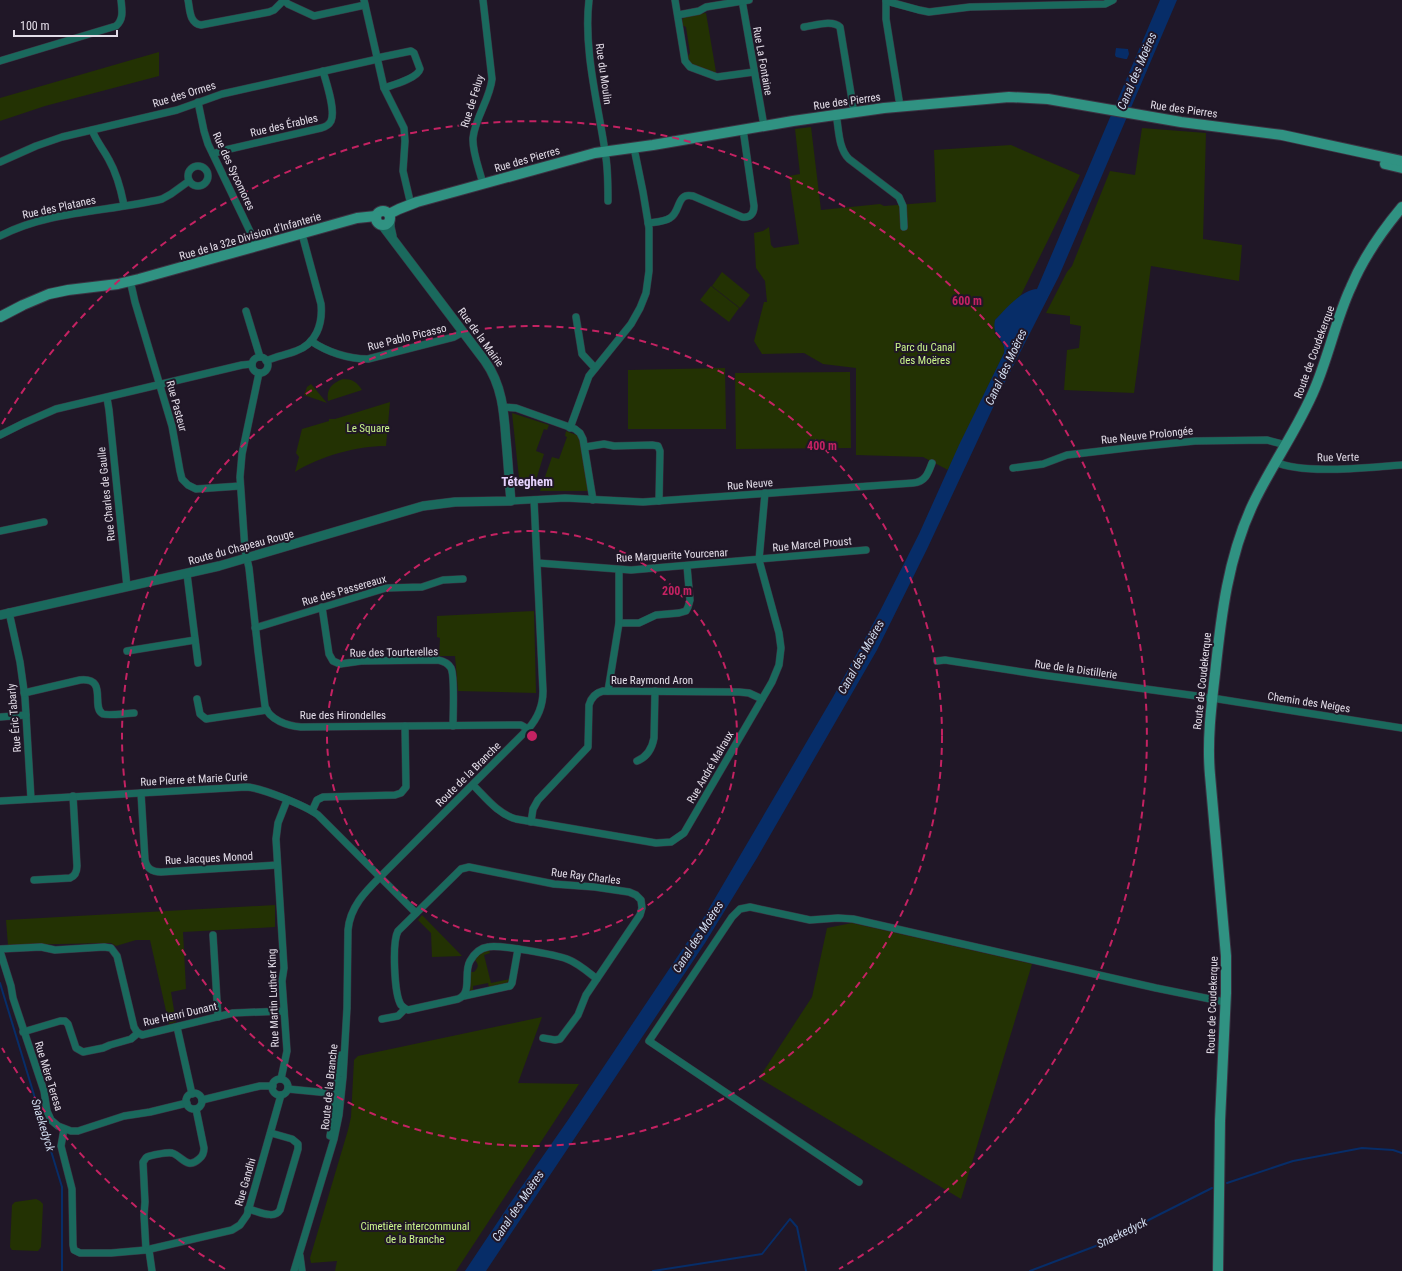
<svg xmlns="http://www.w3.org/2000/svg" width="1402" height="1271" viewBox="0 0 1402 1271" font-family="'Roboto Condensed',sans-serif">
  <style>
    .green { fill: #233203 }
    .water { fill: #072d68 }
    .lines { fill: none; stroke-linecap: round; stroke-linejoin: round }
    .stream { stroke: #072d68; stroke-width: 2 }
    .minor-casing { stroke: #3b3342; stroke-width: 8 }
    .tertiary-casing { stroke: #3b3342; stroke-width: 10 }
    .secondary-casing { stroke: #3b3342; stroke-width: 12 }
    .minor { stroke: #1a695d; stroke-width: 7 }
    .tertiary { stroke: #1a695d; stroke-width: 9 }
    .secondary { stroke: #309282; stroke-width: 10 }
    .ring { fill: none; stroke: #c42262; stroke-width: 2; stroke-dasharray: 7 5 }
    .labels { text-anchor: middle; stroke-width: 4; stroke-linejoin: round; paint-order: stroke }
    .street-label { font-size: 11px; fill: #e2dce7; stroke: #201727 }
    .park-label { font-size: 11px; fill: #cbf68c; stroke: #201727 }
    .water-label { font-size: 12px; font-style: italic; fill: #d1dcef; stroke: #201727 }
    .quarter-label { font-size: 13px; font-weight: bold; fill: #e6d3fd; stroke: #201727 }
    .centre { fill: #c42262; stroke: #201727; stroke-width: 2 }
    .ring-label { font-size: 12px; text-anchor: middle; font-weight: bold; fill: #c42262; stroke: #201727; stroke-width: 4; stroke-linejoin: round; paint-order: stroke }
  </style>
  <rect width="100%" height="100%" fill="#201727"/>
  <g class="green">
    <path d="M706 13 716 72C710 72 694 68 690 63 689 61 688 59 688 56L690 53 686 27 682 25V20L685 16Z"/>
    <polygon points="159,52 159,76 45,106 0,121 0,98"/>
    <path d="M811 127 821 210 880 204 884 206 936 202 934 150 1011 145 1080 175 1021 295 995 320C995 324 994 330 995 333 998 341 1006 343 1004 353L948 470 923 457 856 455V368L823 364 804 353 762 354 754 341 764 302H767L765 281 756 268 754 233 763 231 769 227 771 245 774 248 799 244 789 176 800 174 795 129Z"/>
    <polygon points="1142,128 1206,133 1203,239 1242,245 1239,281 1151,266 1134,393 1064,390 1067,350 1079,348 1081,326 1070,324 1070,316 1046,313 1067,272 1072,266 1110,171 1135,175"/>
    <polygon points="722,272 750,295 740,308 712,286"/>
    <polygon points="711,286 739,308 729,322 700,300"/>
    <polygon points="725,368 726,429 628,429 628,370"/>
    <polygon points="850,372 851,448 736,449 735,373"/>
    <path d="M343 379C352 379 357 382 362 390L328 401C326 389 332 383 343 379Z"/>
    <polygon points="311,384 327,403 304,395 307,387"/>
    <path d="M390 402 386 446C357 446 320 456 295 472L299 457 296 453 302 429 329 421V419H335Z"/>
    <polygon points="512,413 549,425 547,430 544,429 536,451 544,454 533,490 520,487"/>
    <polygon points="566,431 579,436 588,491 540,491 552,457 559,459 567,437 565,436"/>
    <polygon points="534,611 536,693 458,691 455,656 439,656 440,638 437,637 437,616"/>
    <polygon points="275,905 275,927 183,932 186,989 171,992 176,1022 169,1024 150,940 136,940 116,946 111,943 8,945 6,920"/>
    <polygon points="422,915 462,956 432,957 431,933 418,920"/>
    <polygon points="852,923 1032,964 961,1199 759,1078 812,997 827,928"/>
    <path d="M489 950 490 953 484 955 491 983 510 979 509 982 489 988 488 983 473 986V992H471L469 990V972H474C479 967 479 964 474 959L479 954Z"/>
    <polygon points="542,1017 518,1083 579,1084 456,1271 335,1271 337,1261 311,1263 310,1258 348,1130 351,1117 354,1060 358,1056"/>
    <polygon points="36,1199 40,1201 43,1204 41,1247 38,1251 12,1250 10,1247 12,1205 15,1202"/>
  </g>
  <g class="water">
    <path d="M1160 0H1177L1059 276 1003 386 928 547 877 650 757 858 705 943 486 1271H465L511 1202 568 1120 704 917 833 697 880 611 919 534 959 445 1004 353C1007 339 991 338 995 320 1006 309 1021 290 1037 289Z"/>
    <polygon points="1116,48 1128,49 1129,54 1127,59 1125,59 1116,57 1115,55"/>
  </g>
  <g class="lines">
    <g class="stream">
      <polyline points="0,983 62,1187 62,1271"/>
      <polyline points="1227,1183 1293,1161 1362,1148 1393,1150 1402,1153"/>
      <polyline points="653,1271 762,1254 790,1219 797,1227 806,1271"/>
      <polyline points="1030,1271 1101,1244 1212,1188"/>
    </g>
    <g class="minor-casing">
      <g id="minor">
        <path d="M188 0C190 9 189 23 201 25L269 12 274 10 284 0"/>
        <polyline points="284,0 288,4 314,16 365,5"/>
        <polyline points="364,0 384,88 404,128 405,141 403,171 411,205"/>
        <path d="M483 0 492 79C490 99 475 118 473 138 472 152 480 171 483 184"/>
        <path d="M589 0C583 51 599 107 606 158 608 172 608 187 608 201"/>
        <polyline points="675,0 685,61 690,67 717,77 754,72"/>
        <polyline points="742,0 764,126"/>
        <polyline points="886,0 886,19 900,106"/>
        <polyline points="886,1 919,10 929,12 970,7 1105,4 1113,0"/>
        <polyline points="678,15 699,11 706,7 749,0"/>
        <path d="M804 27C814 26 832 19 840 27L854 112"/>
        <path d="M377 58 411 51 414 53 420 69C418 78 393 85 384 88"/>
        <path d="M0 61 116 26C124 19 122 10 121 0"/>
        <polyline points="198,102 204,131 208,144 257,246"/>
        <path d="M836 114C839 129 838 148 849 159L899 197 903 206 904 227"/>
        <path d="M92 130C96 141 104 150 109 160 117 174 121 190 124 205"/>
        <path d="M213 154 221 151 321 128C325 127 329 125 331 121 336 110 326 82 323 71"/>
        <polyline points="0,162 36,146 62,137 177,110 222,94 378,59"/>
        <circle cx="198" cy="176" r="10"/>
        <path d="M648 223C655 222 664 222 670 218 681 212 676 192 693 196L742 217C750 218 754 214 754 206L743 129"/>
        <path d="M0 236C50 210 108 212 162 199L171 194 189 181"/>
        <polyline points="130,280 135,302 172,426 180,471 182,479 188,485 196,489 240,486"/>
        <polyline points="246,311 260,357"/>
        <polyline points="576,317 582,354 595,368"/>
        <path d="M311 341C327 352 348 359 368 359L454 337 463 332"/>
        <circle cx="260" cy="365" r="8"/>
        <path d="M266 361C276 356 286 355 296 351 316 344 323 324 321 304L302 234"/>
        <path d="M259 373 242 454 240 477 245 550 249 568 258 651 265 706C269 720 288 726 301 727L516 725H521L528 729"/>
        <polyline points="107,398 109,410 127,587"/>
        <polyline points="503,407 516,408 575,429 580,433 583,439 593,500"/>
        <polyline points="570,428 589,376 631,324 640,308 646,293 649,271 649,228 643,192 634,148"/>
        <polyline points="0,435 24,423 56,409 242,365 252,364"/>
        <polyline points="585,447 604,444 614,446 652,445 658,446 660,451 659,501"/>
        <path d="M1275 462C1306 475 1368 467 1402 465"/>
        <polyline points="1013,468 1043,464 1067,455 1135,447 1195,441 1267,440 1286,445"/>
        <path d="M511 501 565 498 643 502 913 483C925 482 928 474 932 463"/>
        <polyline points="0,531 44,522"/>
        <polyline points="538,563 631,570 866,550"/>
        <polyline points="187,574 198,663"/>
        <path d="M322 607 329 654 333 661 340 664 361 661 438 660C443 661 448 663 451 668 455 676 453 715 453 726"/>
        <polyline points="9,612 20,662 25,698 31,799"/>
        <polyline points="619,623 639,623 656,615 679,613 686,611 688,607 690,600 687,566"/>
        <polyline points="255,628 386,588 422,587 443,580 463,579"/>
        <polyline points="127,651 195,640"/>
        <polyline points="937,661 945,660 1042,675 1212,698 1402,728"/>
        <polyline points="608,691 619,623 619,570"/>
        <path d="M24 693 80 680C109 677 90 708 103 714 109 716 127 713 134 713"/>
        <polyline points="197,699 200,714 206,719 267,710"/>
        <polyline points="0,717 26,715"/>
        <path d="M637 761C647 757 652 749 654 738L655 691"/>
        <path d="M473 785C486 798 498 814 516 819L656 843 671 842 684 833 772 682 779 665 781 648 779 633 759 560 765 493"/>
        <path d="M141 793 145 860C147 869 152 872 161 872L277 865"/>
        <path d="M0 801 246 787C260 787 306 806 318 815L416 913"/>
        <polyline points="312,811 317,800 323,797 395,795 401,793 406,787 405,726"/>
        <path d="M531 822 533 809 538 800 588 747 589 705C591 698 595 693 603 691L739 692 749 693 762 699"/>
        <path d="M34 880 70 878C75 876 77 871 77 866L73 796"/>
        <polyline points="213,935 218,1017"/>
        <polyline points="0,949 41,947 55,950 104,947 111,948 117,956 134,1027 137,1032 142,1035 233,1013 284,1011"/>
        <polyline points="0,951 11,986 13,998 44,1091 47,1111 51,1120 58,1126 71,1131 78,1131 124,1116 150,1112 187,1103"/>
        <polyline points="464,996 510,986 512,983 518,949"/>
        <polyline points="382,1019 398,1016 405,1009"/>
        <polyline points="177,1027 192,1094"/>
        <polyline points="23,1032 60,1021 65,1021 68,1024 76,1048 83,1052 103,1048 110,1045 131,1039 138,1033"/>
        <path d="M543 1038 555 1040 560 1039 578 1015 586 995 640 915 642 908 641 900 636 895 629 892 595 887 554 884 469 867 461 869 456 874 398 931C392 942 394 994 401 1005 403 1007 405 1009 408 1010L458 999C473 993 463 973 470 961 474 954 480 948 488 947 498 944 557 955 567 959 578 963 588 972 597 979"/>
        <circle cx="280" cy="1087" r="8"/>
        <polyline points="281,1079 287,1051 282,981 284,968 276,839 278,823 287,800"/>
        <polyline points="288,1089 340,1094"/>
        <circle cx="194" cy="1101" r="8"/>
        <polyline points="202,1100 260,1086 273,1086"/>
        <polyline points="64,1129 61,1146 72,1189 73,1245 74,1250 80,1253 111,1253 146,1250 232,1230 240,1225 247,1215 281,1095"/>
        <polyline points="330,1136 334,1114 337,1076 341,1055"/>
        <polyline points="859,1182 649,1041 732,917 740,909 750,907 810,920 838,918 853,919 1156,988 1225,1002"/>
        <path d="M248 1209C258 1211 274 1220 280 1210L298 1149V1144L292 1139 271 1133"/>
        <path d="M146 1250 144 1215 145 1202 143 1162C145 1160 145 1158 147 1157 151 1155 168 1152 172 1153 182 1156 187 1170 199 1159 203 1156 204 1153 204 1148L196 1109"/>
        <polyline points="149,1250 152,1271"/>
        <polyline points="300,1256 302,1271"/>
        <path d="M294 1271 334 1139 339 1115 343 1077 347 1008 348 930C350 907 365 892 380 877L528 729C538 718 543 706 543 691L534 500"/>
      </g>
    </g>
    <g class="tertiary-casing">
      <g id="tertiary">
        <polyline points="390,220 390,227 392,236"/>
        <path d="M0 615 219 566 423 506 455 502 511 501C509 481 508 460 506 440 504 411 502 385 485 361L382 225"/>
      </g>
    </g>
    <g class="secondary-casing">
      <g id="secondary">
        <polyline points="1385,164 1402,168"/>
        <circle cx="383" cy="218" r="7"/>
        <polyline points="389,214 399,209 417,202 595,153 653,145 793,121 884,108 1009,97 1048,99 1181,122 1282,135 1402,161"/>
        <polyline points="0,317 23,305 49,294 68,290 118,284 139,279 357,218 376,216"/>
        <path d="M1218 1271 1220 1121 1226 993V956L1210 775C1207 741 1211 708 1215 674 1221 616 1228 557 1253 504 1272 464 1298 429 1315 388 1329 355 1336 319 1351 287 1363 258 1382 231 1402 207"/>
      </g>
    </g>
    <use href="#minor" class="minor"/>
    <use href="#tertiary" class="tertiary"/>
    <use href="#secondary" class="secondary"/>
  </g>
  <g class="ring">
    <circle cx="532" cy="736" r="205"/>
    <circle cx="532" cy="736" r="410"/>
    <path d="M225 1269A615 615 0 0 1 2 1048M2 424A615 615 0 1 1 839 1269"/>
  </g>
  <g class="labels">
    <g class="street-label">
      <text transform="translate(763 61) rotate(80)" y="4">Rue La Fontaine</text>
      <text transform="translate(604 74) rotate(82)" y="4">Rue du Moulin</text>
      <text transform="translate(184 94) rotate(-17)" y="4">Rue des Ormes</text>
      <text transform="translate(472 101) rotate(-73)" y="4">Rue de Feluy</text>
      <text transform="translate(847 101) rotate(-8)" y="4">Rue des Pierres</text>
      <text transform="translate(1184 109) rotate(8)" y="4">Rue des Pierres</text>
      <text transform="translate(284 125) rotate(-13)" y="4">Rue des Érables</text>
      <text transform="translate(527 159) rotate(-16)" y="4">Rue des Pierres</text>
      <text transform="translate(234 171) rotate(65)" y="4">Rue des Sycomores</text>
      <text transform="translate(59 207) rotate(-12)" y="4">Rue des Platanes</text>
      <text transform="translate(250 236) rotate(-16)" y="4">Rue de la 32e Division d'Infanterie</text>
      <text transform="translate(407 337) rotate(-14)" y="4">Rue Pablo Picasso</text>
      <text transform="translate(481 337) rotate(54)" y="4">Rue de la Mairie</text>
      <text transform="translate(1314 352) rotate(-70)" y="4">Route de Coudekerque</text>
      <text transform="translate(177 406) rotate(75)" y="4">Rue Pasteur</text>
      <text transform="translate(1147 435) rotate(-6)" y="4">Rue Neuve Prolongée</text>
      <text transform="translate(1338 457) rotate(-1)" y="4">Rue Verte</text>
      <text transform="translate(750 484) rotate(-5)" y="4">Rue Neuve</text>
      <text transform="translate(106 494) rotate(-96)" y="4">Rue Charles de Gaulle</text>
      <text transform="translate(812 544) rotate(-5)" y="4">Rue Marcel Proust</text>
      <text transform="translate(241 547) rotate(-15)" y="4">Route du Chapeau Rouge</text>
      <text transform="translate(672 555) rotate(-3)" y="4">Rue Marguerite Yourcenar</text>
      <text transform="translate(344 590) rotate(-16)" y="4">Rue des Passereaux</text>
      <text transform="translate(394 652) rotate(-1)" y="4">Rue des Tourterelles</text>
      <text transform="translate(1076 669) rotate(8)" y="4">Rue de la Distillerie</text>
      <text x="652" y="684">Rue Raymond Aron</text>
      <text transform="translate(1202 681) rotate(-84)" y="4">Route de Coudekerque</text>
      <text transform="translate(1309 702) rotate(9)" y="4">Chemin des Neiges</text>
      <text x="343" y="719">Rue des Hirondelles</text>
      <text transform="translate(14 718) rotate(-95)" y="4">Rue Éric Tabarly</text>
      <text transform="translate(710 767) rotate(-60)" y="4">Rue André Malraux</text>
      <text transform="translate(468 774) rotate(-45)" y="4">Route de la Branche</text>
      <text transform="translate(194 779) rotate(-3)" y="4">Rue Pierre et Marie Curie</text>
      <text transform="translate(209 858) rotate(-3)" y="4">Rue Jacques Monod</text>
      <text transform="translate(586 876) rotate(7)" y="4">Rue Ray Charles</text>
      <text transform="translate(273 998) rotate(-92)" y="4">Rue Martin Luther King</text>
      <text transform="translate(1212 1005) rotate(-88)" y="4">Route de Coudekerque</text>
      <text transform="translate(180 1014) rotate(-13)" y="4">Rue Henri Dunant</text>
      <text transform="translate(49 1076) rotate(73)" y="4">Rue Mère Teresa</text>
      <text transform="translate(329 1087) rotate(-84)" y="4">Route de la Branche</text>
      <text transform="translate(245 1182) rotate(-74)" y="4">Rue Gandhi</text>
    </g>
    <g class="park-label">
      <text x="925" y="351">Parc du Canal<tspan x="925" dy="13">des Moëres</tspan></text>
      <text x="368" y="432">Le Square</text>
      <text x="415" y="1230">Cimetière intercommunal<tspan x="415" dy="13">de la Branche</tspan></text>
    </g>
    <g class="water-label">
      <text transform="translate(1137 71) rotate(-67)" y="4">Canal des Moëres</text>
      <text transform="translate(1006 367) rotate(-65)" y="4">Canal des Moëres</text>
      <text transform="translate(861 657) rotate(-61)" y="4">Canal des Moëres</text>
      <text transform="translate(698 937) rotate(-57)" y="4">Canal des Moëres</text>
      <text transform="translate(43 1125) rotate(73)" y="4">Snaekedyck</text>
      <text transform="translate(518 1206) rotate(-56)" y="4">Canal des Moëres</text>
      <text transform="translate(1122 1233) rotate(-26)" y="4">Snaekedyck</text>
    </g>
    <g class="quarter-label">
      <text x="527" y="486">Téteghem</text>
    </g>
  </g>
  <circle cx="532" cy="736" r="6" class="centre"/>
  <g class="ring-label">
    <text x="967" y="305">600 m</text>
    <text x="822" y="450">400 m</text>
    <text x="677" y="595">200 m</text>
  </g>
  <path d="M14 30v6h103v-6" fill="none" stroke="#e2dce7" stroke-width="2"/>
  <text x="20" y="30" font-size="12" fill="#e2dce7" stroke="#201727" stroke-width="3" paint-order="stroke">100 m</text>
</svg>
